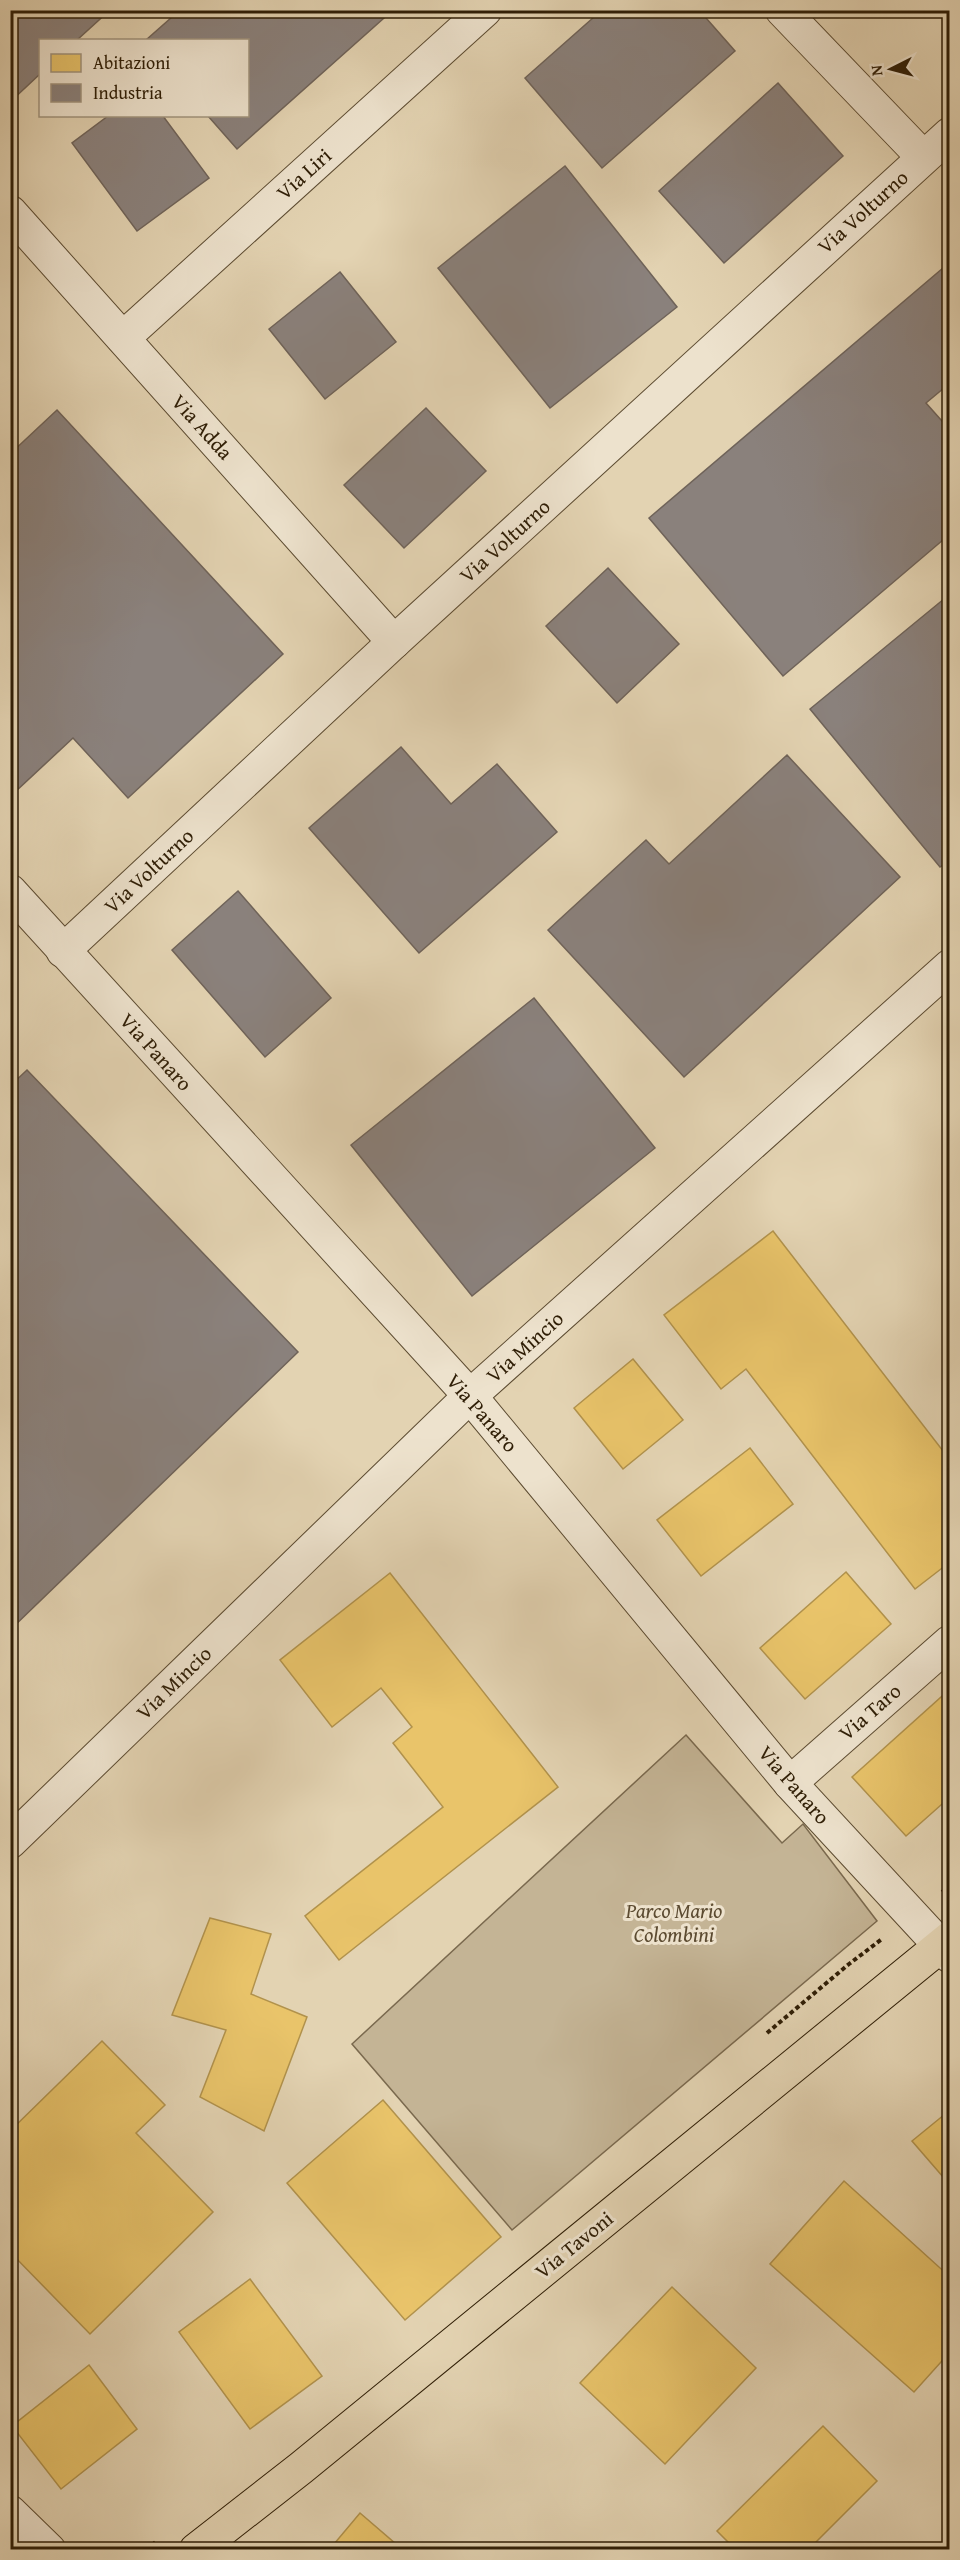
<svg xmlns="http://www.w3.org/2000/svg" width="960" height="2560" viewBox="0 0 960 2560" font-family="'Gentium Book Plus',serif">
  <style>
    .green { fill: #c4b495; stroke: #7a694e; stroke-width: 1.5 }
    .homes { fill: #e9c46a; stroke: #b1924c; stroke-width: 1.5 }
    .industry { fill: #8a817c; stroke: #6f6359; stroke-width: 1.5 }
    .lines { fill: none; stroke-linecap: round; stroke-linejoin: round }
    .minor-casing { stroke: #5c4b31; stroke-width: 35 }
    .primary-casing { stroke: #2f1e06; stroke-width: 35 }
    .path { stroke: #2f1e06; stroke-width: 4; stroke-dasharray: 4.5 3; stroke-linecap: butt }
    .minor { stroke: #ede2cd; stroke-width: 33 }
    .primary { stroke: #e3d3b2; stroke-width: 33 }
    .labels { text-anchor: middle; stroke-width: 6; stroke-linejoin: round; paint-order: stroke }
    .street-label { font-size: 21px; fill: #2f1e06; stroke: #ede2cd }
    .park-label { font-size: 21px; font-style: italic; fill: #5c4b31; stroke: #ede2cd }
  </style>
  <rect width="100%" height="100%" fill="#e3d3b2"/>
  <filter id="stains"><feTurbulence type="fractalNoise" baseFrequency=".00333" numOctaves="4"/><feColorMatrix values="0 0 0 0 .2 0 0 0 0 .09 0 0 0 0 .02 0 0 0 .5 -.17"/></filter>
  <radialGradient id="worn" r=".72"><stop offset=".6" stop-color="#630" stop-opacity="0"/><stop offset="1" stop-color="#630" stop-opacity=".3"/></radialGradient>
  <polygon class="green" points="686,1735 782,1843 803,1824 877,1921 512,2230 352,2044"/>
  <g class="homes">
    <polygon points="773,1231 950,1460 950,1562 915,1589 746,1369 721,1389 664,1315"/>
    <polygon points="633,1359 683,1420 623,1469 574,1408"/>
    <polygon points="750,1448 793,1504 701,1576 657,1520"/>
    <polygon points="846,1572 891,1624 805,1699 760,1648"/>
    <polygon points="390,1573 558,1787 339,1960 305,1916 443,1807 393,1743 412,1727 381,1688 332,1727 280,1660"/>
    <polygon points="950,1689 950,1797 906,1836 852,1777"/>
    <polygon points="210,1918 271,1934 251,1994 307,2017 264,2131 200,2097 226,2030 172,2015"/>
    <polygon points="102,2041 165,2105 136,2133 213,2212 90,2334 10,2252 10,2131"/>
    <polygon points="383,2100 501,2237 405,2320 287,2183"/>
    <polygon points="950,2110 950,2185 912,2141"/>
    <polygon points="844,2181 950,2277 950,2352 914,2392 770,2264"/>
    <polygon points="250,2279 322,2376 250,2429 179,2332"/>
    <polygon points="672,2287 756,2368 665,2464 580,2383"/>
    <polygon points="89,2365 137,2429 61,2489 12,2426"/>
    <polygon points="823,2426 877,2481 808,2550 736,2550 717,2531"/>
    <polygon points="360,2513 403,2550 329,2550"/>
  </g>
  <g class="industry">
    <polygon points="10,10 110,10 77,40 40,40 40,74 10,102"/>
    <polygon points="180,10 393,10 237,149 208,116 248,116 248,40 146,40"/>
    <polygon points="602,10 699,10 735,51 602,168 525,78"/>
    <polygon points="778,83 843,156 724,263 659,191"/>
    <polygon points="108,116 163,116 209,178 137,231 72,143"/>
    <polygon points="565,166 677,307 550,408 438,268"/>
    <polygon points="943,268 950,276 950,383 926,403 950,430 950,534 783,676 649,518"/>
    <polygon points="340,272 396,342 325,399 269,329"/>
    <polygon points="426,408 486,471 404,548 344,485"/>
    <polygon points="57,410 283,654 128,798 73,738 15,792 10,788 10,454"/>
    <polygon points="608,568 679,644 617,703 546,626"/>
    <polygon points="950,594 950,860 940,867 810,709"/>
    <polygon points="401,747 451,804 497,764 557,832 419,953 309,828"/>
    <polygon points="787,755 900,877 684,1077 548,930 646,840 669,864"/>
    <polygon points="238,891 331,998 265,1057 172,950"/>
    <polygon points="534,998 655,1148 472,1296 351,1145"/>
    <polygon points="27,1070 298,1352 10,1630 10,1086"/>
  </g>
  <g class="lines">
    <g class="minor-casing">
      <g id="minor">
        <polyline points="782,10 923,157"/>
        <polyline points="10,212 394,642"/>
        <polyline points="123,338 485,10"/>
        <polyline points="10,891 470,1396 790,1783 950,1956"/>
        <polyline points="63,951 394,642 950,134"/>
        <polyline points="790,1783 950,1642"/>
        <polyline points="10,1842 470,1396 950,966"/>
        <polyline points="10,2512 49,2550"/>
      </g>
    </g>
    <g class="primary-casing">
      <polyline id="primary" points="196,2550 301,2468 950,1938"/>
    </g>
    <g class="path">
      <polyline points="942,1892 950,1886"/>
      <polyline points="767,2033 849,1964 882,1939"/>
      <polyline points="146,2550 157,2541"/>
    </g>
    <use href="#minor" class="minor"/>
    <use href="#primary" class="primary"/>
  </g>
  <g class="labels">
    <g class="street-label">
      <text transform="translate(304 174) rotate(-42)" y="7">Via Liri</text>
      <text transform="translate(863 212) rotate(-42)" y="7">Via Volturno</text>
      <text transform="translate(202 427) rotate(48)" y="7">Via Adda</text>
      <text transform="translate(505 541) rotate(-42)" y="7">Via Volturno</text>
      <text transform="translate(149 871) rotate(-43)" y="7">Via Volturno</text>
      <text transform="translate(156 1052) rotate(48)" y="7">Via Panaro</text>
      <text transform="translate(525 1347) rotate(-42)" y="7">Via Mincio</text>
      <text transform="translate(482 1413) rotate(49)" y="7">Via Panaro</text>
      <text transform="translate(174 1683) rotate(-44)" y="7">Via Mincio</text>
      <text transform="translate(870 1712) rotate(-41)" y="7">Via Taro</text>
      <text transform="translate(794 1785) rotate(49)" y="7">Via Panaro</text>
      <text transform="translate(574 2245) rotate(-39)" y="7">Via Tavoni</text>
    </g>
    <g class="park-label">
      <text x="674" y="1918">Parco Mario<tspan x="674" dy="24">Colombini</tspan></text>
    </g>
  </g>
  <rect width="960" height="2560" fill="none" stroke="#e3d3b2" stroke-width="36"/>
  <rect x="12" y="12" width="936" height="2536" fill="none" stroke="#2f1e06" stroke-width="3"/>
  <rect x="18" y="18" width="924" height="2524" fill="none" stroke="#2f1e06" stroke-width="1.5"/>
  <rect x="39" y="39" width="210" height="78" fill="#ede2cd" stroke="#a1947d" stroke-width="1.5"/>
  <rect x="51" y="54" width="30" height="18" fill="#e9c46a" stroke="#a1947d" stroke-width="1.5"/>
  <text x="93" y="69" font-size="18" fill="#2f1e06">Abitazioni</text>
  <rect x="51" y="84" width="30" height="18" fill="#8a817c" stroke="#a1947d" stroke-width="1.5"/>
  <text x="93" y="99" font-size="18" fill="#2f1e06">Industria</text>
  <g transform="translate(891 69) rotate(264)" stroke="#ede2cd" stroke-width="4.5" paint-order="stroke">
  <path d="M0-4.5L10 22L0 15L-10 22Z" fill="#2f1e06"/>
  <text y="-9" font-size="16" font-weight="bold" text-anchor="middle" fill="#2f1e06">N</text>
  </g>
  <rect width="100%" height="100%" filter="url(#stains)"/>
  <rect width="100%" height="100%" fill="url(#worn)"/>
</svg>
